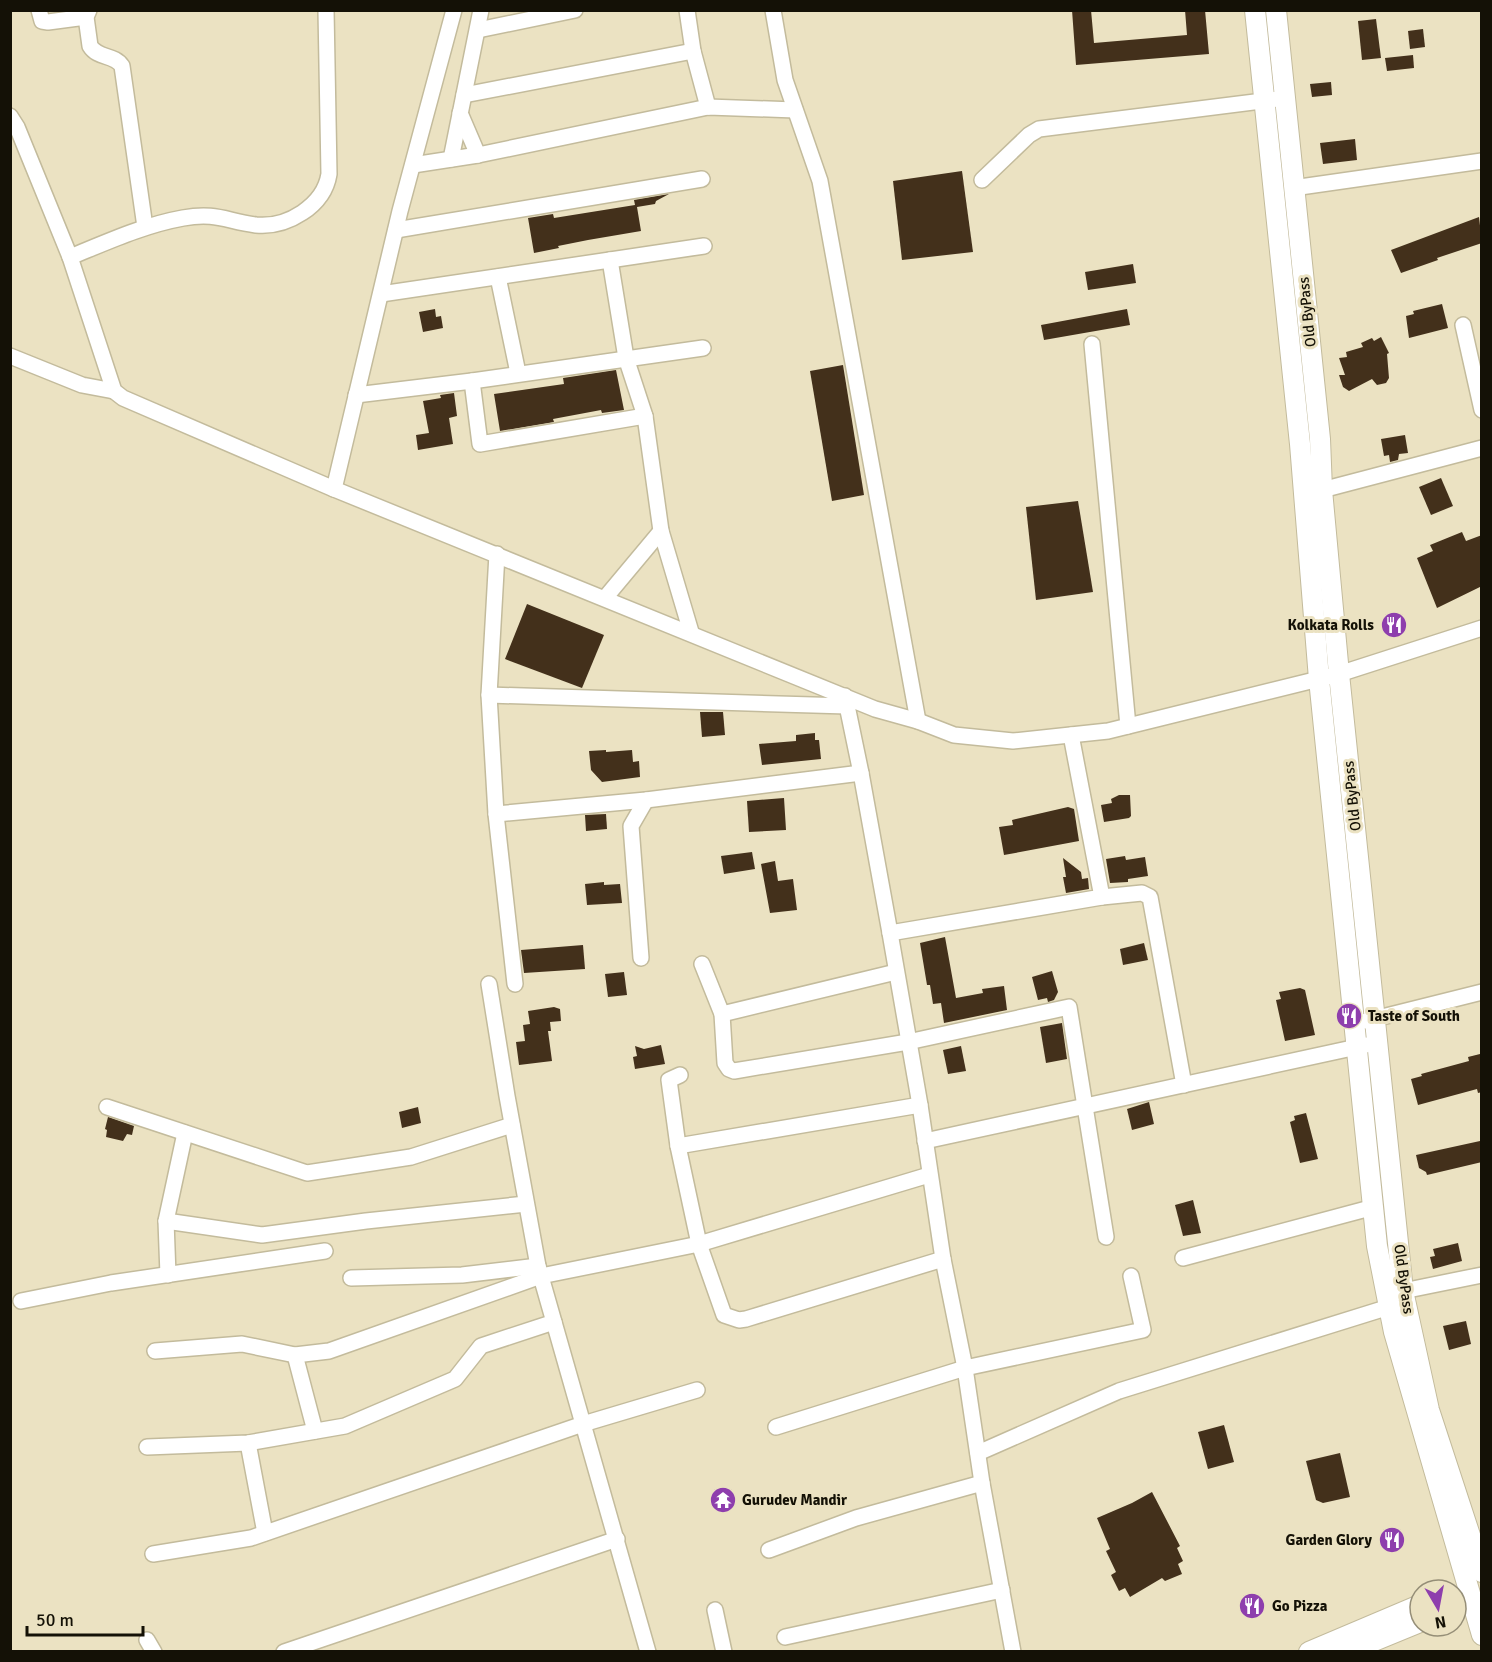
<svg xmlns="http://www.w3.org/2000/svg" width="1492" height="1662" viewBox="0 0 1492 1662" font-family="Signika,sans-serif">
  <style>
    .building { fill: #43301b }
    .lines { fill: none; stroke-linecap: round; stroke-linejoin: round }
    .minor-casing { stroke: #c3bb9c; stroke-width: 18 }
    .major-casing { stroke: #c3bb9c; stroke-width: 22 }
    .minor { stroke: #fff; stroke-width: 15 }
    .major { stroke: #fff; stroke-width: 20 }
    .labels { text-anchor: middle; stroke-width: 6; stroke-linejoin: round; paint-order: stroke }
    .street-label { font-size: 15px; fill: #141106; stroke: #ebe2c2 }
    .poi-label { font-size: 15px; font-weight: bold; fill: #141106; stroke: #ebe2c2; text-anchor: start }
  </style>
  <rect width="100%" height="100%" fill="#ebe2c2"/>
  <g class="building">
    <polygon points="1072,10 1091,10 1094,43 1187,35 1185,10 1205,10 1209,54 1076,65"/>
    <polygon points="1376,19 1381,58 1362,60 1358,21"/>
    <polygon points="1423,29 1425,47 1410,49 1408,31"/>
    <polygon points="1413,55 1414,68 1387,71 1385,58"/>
    <polygon points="1331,82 1332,95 1312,97 1310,84"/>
    <polygon points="1355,139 1357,160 1323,164 1320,143"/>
    <polygon points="962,171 973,252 902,260 893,181"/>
    <polygon points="669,194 656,201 655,204 637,207 641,231 588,240 558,246 559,248 534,253 528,218 553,214 554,218 635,205 634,200"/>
    <polygon points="1479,217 1482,243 1437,258 1438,260 1401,273 1391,250"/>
    <polygon points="1133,264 1136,283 1088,290 1085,272"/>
    <polygon points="1442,304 1448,328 1409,338 1406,316 1414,314 1413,311"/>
    <polygon points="435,309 436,317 441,316 443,328 423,332 419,312"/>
    <polygon points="1127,309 1130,325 1044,340 1041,325"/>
    <polygon points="1381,337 1389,353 1387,354 1389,378 1386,383 1377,385 1372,379 1349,391 1343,387 1339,375 1345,375 1339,358 1347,357 1346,352 1363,347 1361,343 1372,338 1374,341"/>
    <polygon points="843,365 864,495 832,501 810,371"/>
    <polygon points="616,370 624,410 602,413 601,410 553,419 554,422 500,431 494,394 564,384 563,378"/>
    <polygon points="454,393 457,416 449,418 453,444 418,450 416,435 429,433 423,401 441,398 440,395"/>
    <polygon points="1405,435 1408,453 1399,454 1398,460 1390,462 1389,455 1384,456 1381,439"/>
    <polygon points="1441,478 1453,506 1431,515 1419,487"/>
    <polygon points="1078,501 1093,592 1036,600 1026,507"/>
    <polygon points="1462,532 1466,541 1482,535 1482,586 1437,608 1417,558 1433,551 1430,545"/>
    <polygon points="527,604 604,635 582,688 505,659"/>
    <polygon points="700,712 723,712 725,735 702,737"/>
    <polygon points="815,733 815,740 819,740 821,759 762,765 759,744 796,741 796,735"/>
    <polygon points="606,750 606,752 632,750 633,762 639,761 640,777 602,782 591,770 589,751"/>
    <polygon points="1119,795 1130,795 1131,816 1129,818 1104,822 1101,805 1112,803 1111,799"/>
    <polygon points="784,798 786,830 749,832 747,801"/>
    <polygon points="1068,807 1074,809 1079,841 1004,855 999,827 1013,825 1012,820"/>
    <polygon points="606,814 607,829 586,831 585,815"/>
    <polygon points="752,852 755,869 724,874 721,856"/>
    <polygon points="1125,856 1126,860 1145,857 1148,876 1128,879 1128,882 1110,883 1106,859"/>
    <polygon points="1063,858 1081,872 1082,879 1088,878 1089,889 1066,893 1063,877 1066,877"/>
    <polygon points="775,861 778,881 793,879 797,910 770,913 761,864"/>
    <polygon points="604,882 604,885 620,884 622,903 587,905 585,884"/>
    <polygon points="945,937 956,998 983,993 982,989 1004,986 1007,1010 944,1023 941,1003 933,1004 930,985 927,985 920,943"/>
    <polygon points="1144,943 1148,960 1123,965 1120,949"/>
    <polygon points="583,945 585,969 524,973 521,950"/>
    <polygon points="1052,971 1058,992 1054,1000 1048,1002 1047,998 1038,1000 1032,977"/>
    <polygon points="624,972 627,995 608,997 605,974"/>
    <polygon points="1300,988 1305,990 1315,1035 1285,1041 1276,1000 1281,999 1279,992"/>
    <polygon points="554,1007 560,1009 561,1021 550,1022 551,1031 548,1031 552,1061 519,1065 516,1042 525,1041 523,1025 530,1024 528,1011"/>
    <polygon points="1062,1023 1067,1059 1046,1063 1040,1027"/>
    <polygon points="661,1045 665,1064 635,1069 633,1057 637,1056 635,1046 644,1049"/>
    <polygon points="961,1046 966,1071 948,1074 943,1050"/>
    <polygon points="1480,1054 1482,1092 1478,1093 1477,1089 1418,1105 1411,1079 1422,1076 1421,1074 1469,1061 1468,1057"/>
    <polygon points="1149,1102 1154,1124 1132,1130 1127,1109"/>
    <polygon points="418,1107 421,1123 402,1128 399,1112"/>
    <polygon points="1306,1113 1318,1159 1300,1163 1290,1122 1295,1120 1294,1116"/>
    <polygon points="108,1117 134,1126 132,1135 127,1134 123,1141 106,1137 107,1130 105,1129"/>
    <polygon points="1480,1141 1482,1141 1482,1162 1427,1175 1426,1172 1419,1168 1416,1155"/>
    <polygon points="1193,1200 1201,1233 1183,1236 1175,1205"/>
    <polygon points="1458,1243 1462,1261 1433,1269 1430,1257 1435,1256 1433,1249"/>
    <polygon points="1466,1321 1471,1344 1449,1350 1443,1326"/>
    <polygon points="1224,1425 1234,1462 1208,1469 1198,1432"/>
    <polygon points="1340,1453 1350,1497 1323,1503 1316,1500 1306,1461"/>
    <polygon points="1152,1492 1180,1546 1177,1548 1183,1561 1178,1564 1182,1574 1165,1581 1162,1578 1130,1597 1125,1588 1119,1591 1111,1575 1116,1572 1106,1551 1110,1549 1097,1518 1132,1503"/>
  </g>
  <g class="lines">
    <g class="minor-casing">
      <g id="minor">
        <polyline points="39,10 42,21 48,22 86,17"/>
        <path d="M89 10 86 17 90 46C98 59 114 54 122 66L145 227"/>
        <polyline points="454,10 400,211 334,489 875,709 918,721 954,735 1013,741 1108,731 1339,674 1482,628"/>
        <polyline points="687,10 693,51 708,107"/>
        <polyline points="773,10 785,80 820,181 918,721"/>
        <polyline points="478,30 575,10"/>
        <polyline points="464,95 693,51"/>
        <polyline points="460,113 478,155"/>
        <polyline points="10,116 17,127 70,257 114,391 123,398 334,489"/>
        <polyline points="451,159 481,10"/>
        <polyline points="413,165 478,155 708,107 795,110"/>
        <polyline points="982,180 1029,135 1039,129 1286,98"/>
        <polyline points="1293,188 1482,161"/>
        <polyline points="396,230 702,179"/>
        <path d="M70 257C107 242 144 225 183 218 216 212 226 221 256 225 287 228 324 206 329 174L326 10"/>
        <polyline points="610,260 626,358 645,416 661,531 691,632"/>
        <polyline points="498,277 518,373"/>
        <polyline points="381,294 704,246"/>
        <polyline points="1463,325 1482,410"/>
        <polyline points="1092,344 1128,726"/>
        <polyline points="10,356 82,385 114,391"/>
        <polyline points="472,381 480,444 645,416"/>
        <polyline points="356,395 472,381 703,348"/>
        <polyline points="1322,490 1482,448"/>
        <polyline points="497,554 489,695 496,814 515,984"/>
        <polyline points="605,598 661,531"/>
        <polyline points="489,695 847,706"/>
        <polyline points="845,696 861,773 890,933 920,1105 943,1259 965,1368 982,1483 1013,1652"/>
        <polyline points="496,814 646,800 861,773"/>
        <polyline points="1102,897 1142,893 1150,897 1184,1085"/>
        <polyline points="890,933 1102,897 1071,735"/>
        <polyline points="641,958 631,826 646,800"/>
        <polyline points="702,964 722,1014 725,1063 729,1069 734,1071 908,1042 1069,1007 1106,1237"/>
        <polyline points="489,984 507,1096 538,1266 648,1652"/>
        <polyline points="722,1014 896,972"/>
        <polyline points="1366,1021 1482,992"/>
        <polyline points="680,1075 669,1080 678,1146 699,1244 724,1315 739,1320 746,1319 943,1259"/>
        <polyline points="107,1107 307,1173 411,1157 512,1125"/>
        <polyline points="925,1141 1366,1045"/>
        <polyline points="678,1146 920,1105"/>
        <polyline points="166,1221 262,1235 366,1221 526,1204"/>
        <polyline points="1183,1258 1374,1207"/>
        <polyline points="168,1275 166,1221 185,1133"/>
        <polyline points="351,1278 462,1275 538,1266"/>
        <polyline points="1403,1291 1482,1275"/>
        <polyline points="21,1301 111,1283 325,1251"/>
        <polyline points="155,1351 242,1344 295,1355 329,1351 541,1276 699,1244 929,1175"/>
        <polyline points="295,1355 315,1431"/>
        <polyline points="776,1427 965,1368 1143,1330 1131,1276"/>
        <polyline points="248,1443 265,1533"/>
        <polyline points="147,1447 248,1443 345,1426 455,1379 481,1346 554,1322"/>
        <polyline points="978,1453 1119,1391 1389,1307"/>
        <polyline points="769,1550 856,1518 982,1483"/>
        <polyline points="153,1554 251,1538 583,1424 697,1390"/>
        <polyline points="715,1610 724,1652"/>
        <polyline points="785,1637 1002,1590"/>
        <polyline points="147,1640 154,1652"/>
        <polyline points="284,1652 617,1539"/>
      </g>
    </g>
    <g class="major-casing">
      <g id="major">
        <polyline points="1255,10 1300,444 1319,679 1377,1246 1394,1332 1482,1635"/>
        <polyline points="1276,10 1320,439 1322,490 1339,674 1403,1291 1429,1410 1482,1572"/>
        <polyline points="1309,1652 1420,1605"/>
        <polyline points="1347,1652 1420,1622"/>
      </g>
    </g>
    <use href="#minor" class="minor"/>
    <use href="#major" class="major"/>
  </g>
  <defs>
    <g id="restaurant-disc" transform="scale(1.35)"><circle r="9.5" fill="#8e3ead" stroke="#ebe2c2"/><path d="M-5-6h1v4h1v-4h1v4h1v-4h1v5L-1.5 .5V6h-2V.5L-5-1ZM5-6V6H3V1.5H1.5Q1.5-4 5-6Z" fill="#fff"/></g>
    <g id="temple-disc" transform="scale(1.35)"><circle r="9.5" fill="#8e3ead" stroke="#ebe2c2"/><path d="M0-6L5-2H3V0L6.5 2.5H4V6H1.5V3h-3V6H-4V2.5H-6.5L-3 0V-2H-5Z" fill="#fff"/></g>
  </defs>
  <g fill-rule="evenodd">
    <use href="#restaurant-disc" x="1394" y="625"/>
    <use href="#restaurant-disc" x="1349" y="1016"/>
    <use href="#temple-disc" x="723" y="1500"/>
    <use href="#restaurant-disc" x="1392" y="1540"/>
    <use href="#restaurant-disc" x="1252" y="1606"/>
  </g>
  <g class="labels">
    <g class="street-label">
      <text transform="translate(1307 312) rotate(-96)" y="5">Old ByPass</text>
      <text transform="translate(1352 796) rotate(-96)" y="5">Old ByPass</text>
      <text transform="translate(1404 1279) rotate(82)" y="5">Old ByPass</text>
    </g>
    <g class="poi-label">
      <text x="1374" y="630" text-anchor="end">Kolkata Rolls</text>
      <text x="1368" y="1021">Taste of South</text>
      <text x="742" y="1505">Gurudev Mandir</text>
      <text x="1372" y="1545" text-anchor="end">Garden Glory</text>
      <text x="1272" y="1611">Go Pizza</text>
    </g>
  </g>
  <rect width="1492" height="1662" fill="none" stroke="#141106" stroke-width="24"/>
  <g transform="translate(1438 1608) rotate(170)"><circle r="28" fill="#ebe2c2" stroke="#958e77" stroke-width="1.5"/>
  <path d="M0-4.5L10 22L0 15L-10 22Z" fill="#8e3ead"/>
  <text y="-9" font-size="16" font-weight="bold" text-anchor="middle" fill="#141106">N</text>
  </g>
  <path d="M27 1626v9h116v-9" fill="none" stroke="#141106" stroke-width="3"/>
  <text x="36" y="1626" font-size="18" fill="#141106" stroke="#ebe2c2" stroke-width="4.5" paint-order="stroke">50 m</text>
</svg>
